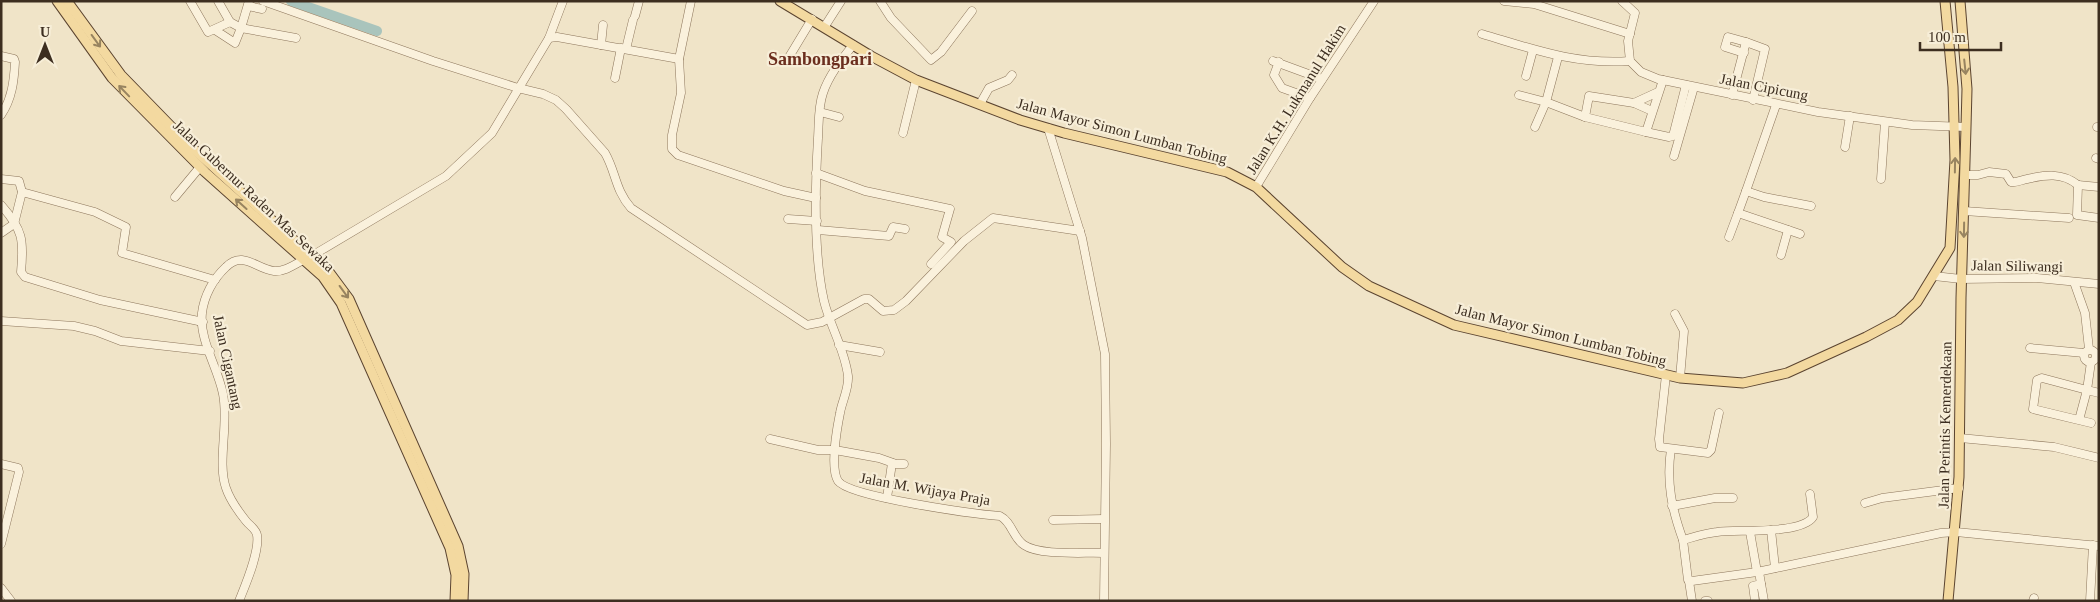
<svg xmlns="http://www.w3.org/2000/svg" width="2100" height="602" viewBox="0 0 2100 602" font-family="Georgia,serif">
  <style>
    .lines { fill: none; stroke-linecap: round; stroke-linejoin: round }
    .river { stroke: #a9c4bc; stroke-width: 10 }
    .minor-casing { stroke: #8d765c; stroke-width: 9 }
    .major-casing { stroke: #5b4430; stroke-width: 11 }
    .minor { stroke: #faf1dc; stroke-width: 8 }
    .major { stroke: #f3d9a0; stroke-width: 9 }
    .oneway { stroke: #988460 }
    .labels { text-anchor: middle; stroke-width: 4.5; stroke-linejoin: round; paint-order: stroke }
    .street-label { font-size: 15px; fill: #3d2e20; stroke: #f7eed8 }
    .quarter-label { font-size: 18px; font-weight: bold; fill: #6b2e1e; stroke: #f7eed8 }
  </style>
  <rect width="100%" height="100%" fill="#f0e4c8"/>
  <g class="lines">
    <polyline class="river" points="291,1 377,31"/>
    <g class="minor-casing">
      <g id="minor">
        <polyline points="190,1 208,32 230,22 241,28 235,43 215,30"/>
        <polyline points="218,1 230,22"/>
        <polyline points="249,1 241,28 296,38"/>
        <path d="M263 1 433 61 518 88 543 94 556 100 566 109 605 153C616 172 615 190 631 208L807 325 822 322 864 299H869L883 311 894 310 906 301 964 241 993 218 1080 231"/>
        <polyline points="691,1 679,59 681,93 672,135 672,149 678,155 784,191 816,198"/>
        <polyline points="880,1 891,18 931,60 941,52 972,11"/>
        <polyline points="1504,1 1534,4 1630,34"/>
        <polyline points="1622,1 1635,13 1628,41 1630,61 1641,72 1658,79 1818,112 1912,125 1966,127"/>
        <polyline points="248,6 262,9"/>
        <polyline points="635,16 639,1"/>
        <polyline points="825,26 841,1"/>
        <path d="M1482 34C1533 49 1575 65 1630 61"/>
        <polyline points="549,38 563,1"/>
        <polyline points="601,45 603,25"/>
        <path d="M853 45C842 59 829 75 823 93 818 107 819 123 818 138 815 188 813 252 824 301 830 326 845 350 848 376 849 389 842 401 840 413 837 428 830 468 838 481 849 497 975 514 1000 516 1012 522 1013 538 1024 545 1040 556 1084 552 1104 553"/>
        <polyline points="626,49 633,20"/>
        <polyline points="1744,53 1725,47 1728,37 1746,42"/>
        <path d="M1 56 14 59 15 62C14 81 12 99 1 115"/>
        <polyline points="789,57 812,19"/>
        <polyline points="1558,57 1546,102 1585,117"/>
        <polyline points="1273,61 1322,79"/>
        <polyline points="1279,62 1274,75 1282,88 1310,98"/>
        <polyline points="1526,76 1533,50"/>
        <polyline points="615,78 621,48"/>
        <polyline points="1658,92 1634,103 1589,96 1585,117 1646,132 1663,80"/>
        <polyline points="1519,95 1546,102 1535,127"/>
        <polyline points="1732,95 1746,42 1765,49 1753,100"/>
        <polyline points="1634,103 1652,111"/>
        <polyline points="980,104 989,88 1008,80 1012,75"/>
        <polyline points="1776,105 1746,191 1764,197 1811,206"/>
        <polyline points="820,112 839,117"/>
        <polyline points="2097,127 2099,127"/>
        <polyline points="1048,128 1082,238 1105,354 1106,444 1104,601"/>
        <polyline points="1646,132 1669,137 1673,136 1686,85"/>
        <polyline points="903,133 916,80"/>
        <polyline points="1845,147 1850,116"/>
        <polyline points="1674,156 1694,87"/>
        <polyline points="2096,158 2099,159"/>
        <polyline points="816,173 865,191 950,209 942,237 951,242 931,264"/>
        <path d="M1965 175H1978L1989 172 2006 174 2011 182C2017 183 2021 180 2027 179 2045 175 2062 172 2078 185"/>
        <polyline points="1,179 19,181 22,192 14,224 1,233"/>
        <polyline points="1881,179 1885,122"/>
        <polyline points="2078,185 2077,215 2099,218"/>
        <polyline points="2078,185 2099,187"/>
        <polyline points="1256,187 1310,98 1374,1"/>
        <polyline points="1746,191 1738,213 1800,234"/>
        <polyline points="22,192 95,212 126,227 122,253 215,280"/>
        <polyline points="175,197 200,167"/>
        <path d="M1 205C23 230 24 240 21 272L25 277 100 300 203 322"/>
        <polyline points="1964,211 2069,218"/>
        <polyline points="788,219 817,221"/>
        <polyline points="818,230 889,236 893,227 905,229"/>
        <polyline points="1729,237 1738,213"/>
        <polyline points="1781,255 1788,230"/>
        <polyline points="310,257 446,176 492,133 549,38 557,37 679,59"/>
        <polyline points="1934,276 1961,279 2037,278 2099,284"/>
        <polyline points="2074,282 2085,313 2089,349"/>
        <polyline points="1675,314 1684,331 1680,378"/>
        <polyline points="1,321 74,326 95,331 121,341 210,351"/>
        <polyline points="839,345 880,352"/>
        <polyline points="2030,348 2084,353"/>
        <circle cx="2090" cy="356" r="6"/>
        <polyline points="2091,362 2087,390 2099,393"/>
        <polyline points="1666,375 1659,439 1660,447 1708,453 1711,450 1719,413"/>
        <polyline points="2079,420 2087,390 2042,378 2037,380 2033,409 2091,423"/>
        <polyline points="1960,438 2054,447 2099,458"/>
        <polyline points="770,439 818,450 835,450 879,458 896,464 904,464"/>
        <path d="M1671 449C1666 482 1672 510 1683 540"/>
        <polyline points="1,464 18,468 19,472 1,544"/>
        <path d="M1810 494 1813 517C1801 535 1737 529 1717 532 1706 533 1694 537 1683 540L1688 580 1692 581 1757 572 1941 533 1956 532 2099 546"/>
        <polyline points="887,498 892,463"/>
        <polyline points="1865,503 1882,498 1959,488"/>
        <polyline points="1672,506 1715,498 1733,498"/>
        <polyline points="1053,520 1104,519"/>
        <polyline points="1771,530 1775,568"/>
        <polyline points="1750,532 1757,572"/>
        <polyline points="1759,572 1764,601"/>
        <polyline points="1689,581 1692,601"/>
        <polyline points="1,588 11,601"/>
        <path d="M239 601C245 586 260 552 257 535 256 529 250 526 246 521 238 511 230 500 226 488 217 463 229 423 223 394 218 368 199 340 202 313 204 296 213 279 226 267 243 250 256 269 274 271 284 272 294 265 303 260"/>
        <polyline points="1705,601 1708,601"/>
        <polyline points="1755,601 1753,586 1761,584"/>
        <polyline points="2033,601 2034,598"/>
        <polyline points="2090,601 2093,545"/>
      </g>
    </g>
    <g class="major-casing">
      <g id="major">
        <polyline points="57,1 112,78 205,172 323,277 341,303 450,548 456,575 455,601"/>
        <polyline points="67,1 121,75 188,144 329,272 349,299 458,546 464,574 463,601"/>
        <polyline points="780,1 871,56 916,80 1020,120 1064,133 1227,172 1256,187 1342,267 1369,286 1454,325 1680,378 1743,383 1787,373 1866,337 1898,320 1917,302 1950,248 1955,160 1953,87 1945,1"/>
        <polyline points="1948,601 1959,477 1961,298 1966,127 1967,89 1960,1"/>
      </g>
    </g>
    <use href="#minor" class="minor"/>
    <use href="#major" class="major"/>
  </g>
  <defs><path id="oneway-shaft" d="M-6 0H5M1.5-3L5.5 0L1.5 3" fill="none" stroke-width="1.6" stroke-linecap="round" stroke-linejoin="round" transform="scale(1.25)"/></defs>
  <g class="oneway">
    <use href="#oneway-shaft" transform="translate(96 41) rotate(54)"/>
    <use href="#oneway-shaft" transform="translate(1965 67) rotate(84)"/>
    <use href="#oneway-shaft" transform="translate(124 91) rotate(-134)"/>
    <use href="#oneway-shaft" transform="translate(1955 165) rotate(-89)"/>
    <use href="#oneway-shaft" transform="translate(241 204) rotate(-138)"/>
    <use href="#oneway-shaft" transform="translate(1964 230) rotate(91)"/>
    <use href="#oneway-shaft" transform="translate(344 292) rotate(54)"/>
  </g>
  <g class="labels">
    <g class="street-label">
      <text transform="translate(1764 87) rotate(11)" y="5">Jalan Cipicung</text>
      <text transform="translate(1296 99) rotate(-58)" y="5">Jalan K.H. Lukmanul Hakim</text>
      <text transform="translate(1122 131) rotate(15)" y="5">Jalan Mayor Simon Lumban Tobing</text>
      <text transform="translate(254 196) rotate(43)" y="5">Jalan Gubernur Raden Mas Sewaka</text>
      <text transform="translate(2017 266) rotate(1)" y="5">Jalan Siliwangi</text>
      <text transform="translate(1561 335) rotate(14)" y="5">Jalan Mayor Simon Lumban Tobing</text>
      <text transform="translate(228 362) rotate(78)" y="5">Jalan Cigantang</text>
      <text transform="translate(1945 425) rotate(-89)" y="5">Jalan Perintis Kemerdekaan</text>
      <text transform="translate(925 489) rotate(10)" y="5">Jalan M. Wijaya Praja</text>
    </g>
    <g class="quarter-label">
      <text x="820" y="65">Sambongpari</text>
    </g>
  </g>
  <rect width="2100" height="602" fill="none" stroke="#3d2e20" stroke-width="5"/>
  <g transform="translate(45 45)" stroke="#f7eed8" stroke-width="4" paint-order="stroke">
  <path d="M0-4L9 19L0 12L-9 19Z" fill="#3d2e20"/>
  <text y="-8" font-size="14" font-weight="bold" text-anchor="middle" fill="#3d2e20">U</text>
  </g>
  <path d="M1920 42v8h81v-8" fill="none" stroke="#3d2e20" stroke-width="2.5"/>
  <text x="1928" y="42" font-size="15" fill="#3d2e20" stroke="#f7eed8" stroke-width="4" paint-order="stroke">100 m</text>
</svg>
